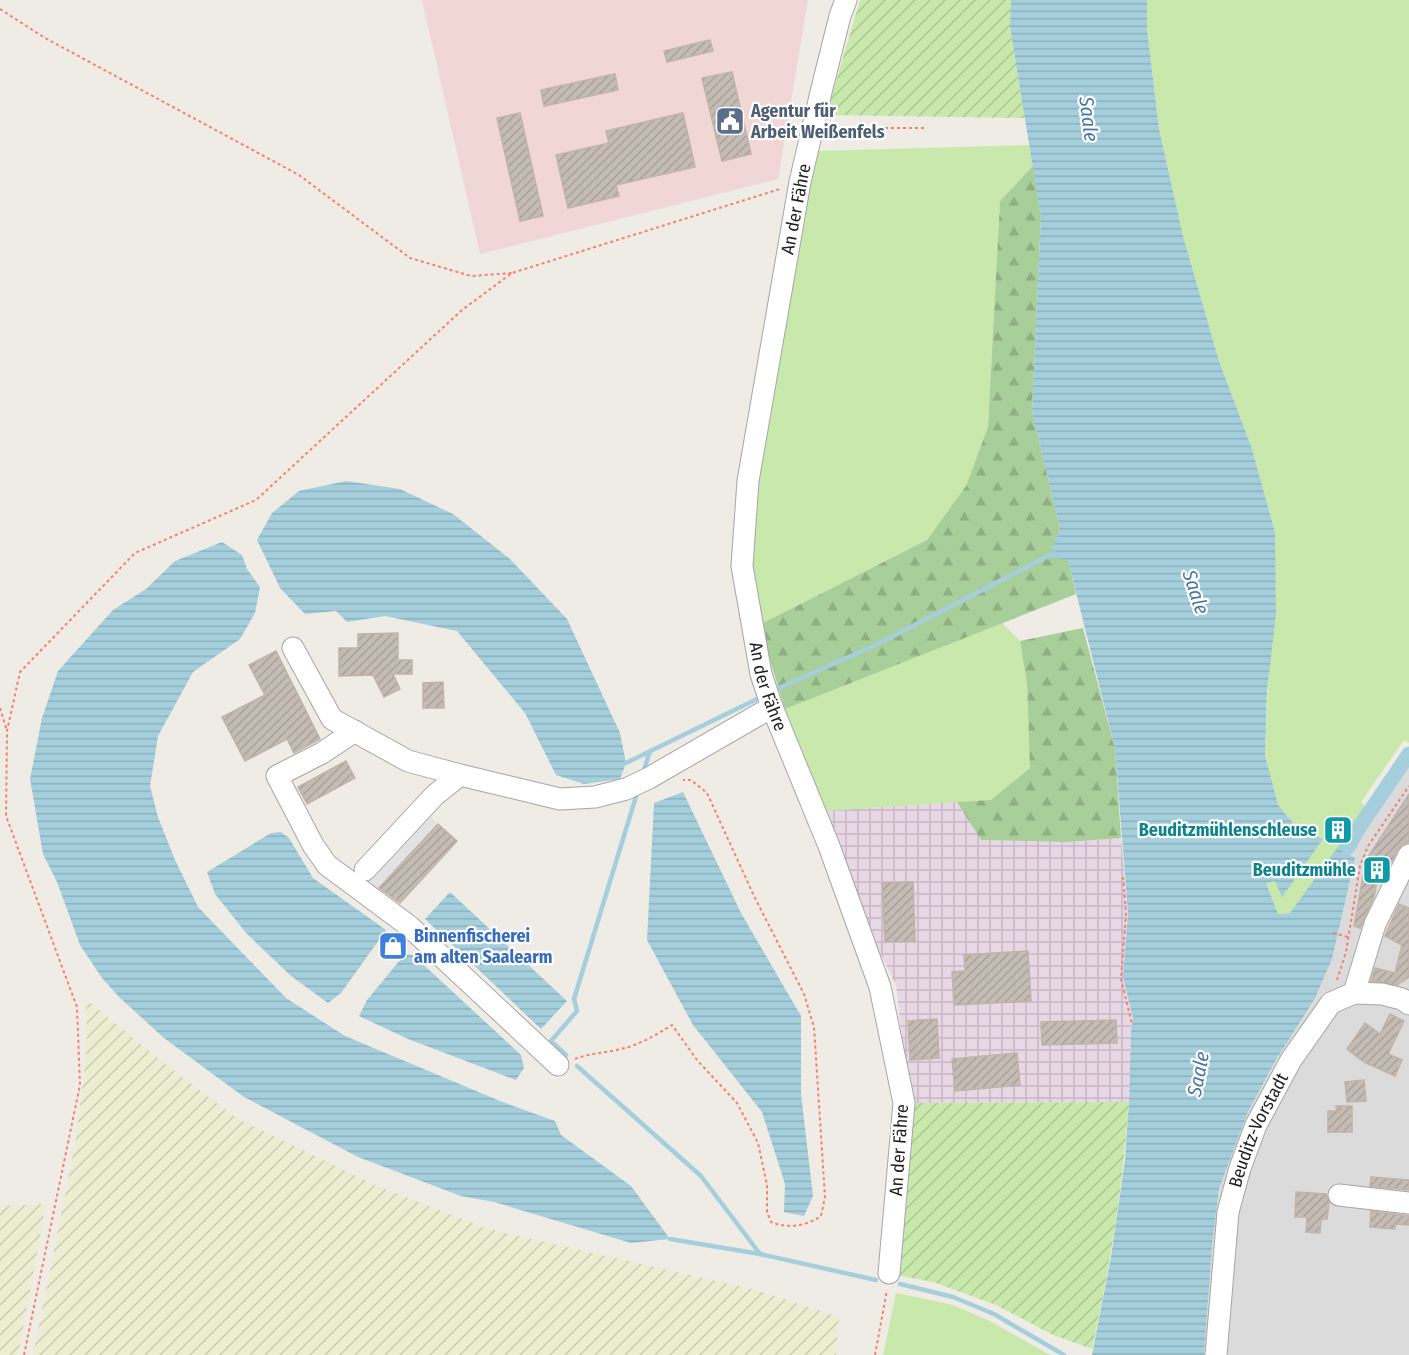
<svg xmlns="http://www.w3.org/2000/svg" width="1409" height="1355" viewBox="0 0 1409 1355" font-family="'Fira Sans Condensed',sans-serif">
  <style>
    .residential { fill: #dcdbdb }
    .commercial { fill: #f0d6d4 }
    .industrial { fill: url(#industrial-grid) }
    .farmland { fill: url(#farmland-furrows) }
    .grass { fill: #c8e9ab }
    .forest { fill: url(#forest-firs) }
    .garden { fill: url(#garden-furrows) }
    .parking { fill: #e2e2e2 }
    .water { fill: url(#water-rules) }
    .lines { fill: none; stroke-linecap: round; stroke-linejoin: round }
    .stream { stroke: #a5cfdc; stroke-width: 4.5 }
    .canal { stroke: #a5cfdc; stroke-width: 15 }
    .building { fill: url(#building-hatch); stroke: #c1b3a7; stroke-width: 1.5 }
    .minor-casing { stroke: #a5a5a5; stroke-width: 23 }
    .path { stroke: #f87e6d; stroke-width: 2; stroke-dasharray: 3 3; stroke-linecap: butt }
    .minor { stroke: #fff; stroke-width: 21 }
    .labels { text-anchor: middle; stroke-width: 4.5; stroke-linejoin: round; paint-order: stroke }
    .service-label { font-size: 18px; font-weight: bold; fill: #4e5e75; stroke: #fff; text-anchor: start }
    .street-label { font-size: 18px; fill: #1e1e1e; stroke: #fff }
    .culture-label { font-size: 18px; font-weight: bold; fill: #0d838f; stroke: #fff; text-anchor: end }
    .shop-label { font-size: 18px; font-weight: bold; fill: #366cbe; stroke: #fff; text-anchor: start }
    .water-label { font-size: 20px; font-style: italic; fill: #4976a5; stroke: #fff }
  </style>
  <defs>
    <pattern id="industrial-grid" width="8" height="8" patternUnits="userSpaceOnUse" patternTransform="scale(1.5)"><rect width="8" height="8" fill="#e8d7e5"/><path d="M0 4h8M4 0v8" fill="none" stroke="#c7b8c4"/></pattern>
    <pattern id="farmland-furrows" width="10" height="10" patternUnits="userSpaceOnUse" patternTransform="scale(1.5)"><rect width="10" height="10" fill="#ebeed0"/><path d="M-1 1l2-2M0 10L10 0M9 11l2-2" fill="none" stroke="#c9ccb2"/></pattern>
    <pattern id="forest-firs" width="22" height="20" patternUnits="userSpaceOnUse" patternTransform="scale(1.5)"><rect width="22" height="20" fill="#a8ce9a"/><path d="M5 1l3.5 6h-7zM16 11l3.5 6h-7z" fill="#90b084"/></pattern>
    <pattern id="garden-furrows" width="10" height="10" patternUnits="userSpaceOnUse" patternTransform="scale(1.5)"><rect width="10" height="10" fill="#c8e9ab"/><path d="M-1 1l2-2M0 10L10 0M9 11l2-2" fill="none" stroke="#abc793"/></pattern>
    <pattern id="water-rules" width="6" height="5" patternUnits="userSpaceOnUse" patternTransform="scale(1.5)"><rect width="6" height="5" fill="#a5cfdc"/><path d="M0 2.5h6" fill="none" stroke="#8eb1bc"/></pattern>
    <pattern id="building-hatch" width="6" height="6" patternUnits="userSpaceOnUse" patternTransform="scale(1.5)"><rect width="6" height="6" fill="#c4bcb4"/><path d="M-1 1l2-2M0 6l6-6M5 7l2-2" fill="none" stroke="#a8a19a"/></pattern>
  </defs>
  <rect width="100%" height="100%" fill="#efece5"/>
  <polygon class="residential" points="1409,766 1409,1355 1204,1355 1212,1246 1219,1189 1248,1112 1332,959 1342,913 1349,854"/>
  <polygon class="commercial" points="422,0 808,0 778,179 480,254"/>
  <polygon class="industrial" points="957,802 981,840 1066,842 1121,838 1128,913 1123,977 1133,1018 1131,1032 1129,1102 909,1103 896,985 858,908 823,811"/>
  <g class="farmland">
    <polygon points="86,999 161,1061 238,1119 375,1185 488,1229 756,1290 839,1317 836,1355 33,1355 75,1145 87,1047"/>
    <polygon points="46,1204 18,1355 0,1355 0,1206"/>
  </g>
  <g class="grass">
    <polygon points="1147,0 1409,0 1409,743 1404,740 1361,802 1367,807 1361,816 1290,913 1278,914 1266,883 1275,880 1282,896 1298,829 1278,805 1265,755 1275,532 1252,449 1219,361 1183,236 1159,129 1147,29"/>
    <polygon points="1029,145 1033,166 1000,201 988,427 966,486 927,540 759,625 750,559 752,483 817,151"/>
    <polygon points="1002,623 1020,641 1027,684 1030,768 991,800 823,811 785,709"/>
    <polygon points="896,1293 953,1305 988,1320 1050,1355 883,1355"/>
  </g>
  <g class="forest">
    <polygon points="1033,166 1041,217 1032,411 1060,528 1050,556 1068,559 1076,594 785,709 759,625 927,540 966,486 988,427 1000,201"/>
    <polygon points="1083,628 1115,749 1121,838 1066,842 981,840 957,802 991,800 1030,768 1027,684 1020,641"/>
  </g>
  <g class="garden">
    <polygon points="860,0 1011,0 1010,27 1025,118 826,115"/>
    <path d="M1129 1102C1123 1186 1110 1267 1092 1349L1053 1335 996 1305 933 1282 896 1275 907 1196 909 1103Z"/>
  </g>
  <polygon class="parking" points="427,814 438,824 375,892 365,883"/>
  <g class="water">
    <polygon points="1011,0 1147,0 1147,29 1159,129 1183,236 1219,361 1252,449 1275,532 1276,614 1267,691 1265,755 1278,805 1298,829 1323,839 1282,897 1275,881 1266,883 1278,914 1290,913 1353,826 1363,832 1349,854 1355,858 1332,959 1315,998 1276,1060 1248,1112 1219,1189 1212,1246 1204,1355 1092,1355 1111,1257 1125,1160 1129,1102 1131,1032 1133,1018 1123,977 1128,913 1115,749 1068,560 1049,557 1060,528 1032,411 1041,217 1010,27"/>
    <polygon points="346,481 400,489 453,514 510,559 567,619 620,733 626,763 620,779 584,784 556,775 525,713 457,631 385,616 347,622 336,611 305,614 280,588 257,540 272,513 299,491"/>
    <polygon points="222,542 242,555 247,569 260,587 255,613 240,639 193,672 158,736 150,786 158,817 175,860 198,907 286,998 345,1036 500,1101 555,1121 561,1135 631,1186 670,1239 631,1243 494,1202 461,1196 358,1157 244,1097 164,1038 119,997 102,978 80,945 57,882 43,854 30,779 42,718 58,671 113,610 146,589 175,561"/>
    <polygon points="683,792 741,913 801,1016 801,1094 813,1196 804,1216 784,1212 785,1184 762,1112 693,1025 647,940 654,803"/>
    <polygon points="281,832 289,838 313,878 386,930 341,993 328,1003 291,976 247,934 215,894 207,872 271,833"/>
    <polygon points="450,892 567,1001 541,1029 425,919"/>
    <polygon points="405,954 413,955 521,1055 524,1068 516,1080 408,1039 359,1016 367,1000"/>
  </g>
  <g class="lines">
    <g class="stream">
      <polyline points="779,688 876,645 1054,553"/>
      <polyline points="626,763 757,699"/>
      <polyline points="643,773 650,751"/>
      <polyline points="566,1055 551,1041 577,1011 574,999 638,790"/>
      <polyline points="577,1066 701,1176 760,1254"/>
      <polyline points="670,1239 760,1254 876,1280"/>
      <polyline points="900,1284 953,1297 994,1314 1064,1355"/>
    </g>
    <polyline class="canal" points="1348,847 1358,829 1409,754"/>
  </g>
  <g class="building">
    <polygon points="710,40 713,51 667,62 664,51"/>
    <polygon points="732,72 751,154 722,161 702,78"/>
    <polygon points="615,74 618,90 544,106 541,90"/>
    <polygon points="520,113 543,216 520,221 497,118"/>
    <polygon points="683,113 695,167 616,185 619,196 568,208 556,155 609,143 606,131"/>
    <polygon points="398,633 398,660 412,660 412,674 393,674 400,689 384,697 373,675 339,676 339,648 358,648 358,634"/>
    <polygon points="276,651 320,739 294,753 287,739 245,761 222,717 265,695 249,665"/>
    <polygon points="443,682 444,708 423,708 423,683"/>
    <polygon points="346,761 355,778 307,804 298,787"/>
    <polygon points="1409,794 1409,842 1402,844 1398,849 1381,883 1377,881 1374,897 1360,928 1354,926 1366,860"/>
    <polygon points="438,824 457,841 400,903 379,888"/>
    <polygon points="913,882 915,941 885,942 882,883"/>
    <polygon points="1399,904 1409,908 1409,977 1397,985 1371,981 1375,968 1395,973 1402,945 1385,936"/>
    <polygon points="392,935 406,946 398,958 383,946"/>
    <polygon points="1028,951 1031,1001 954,1005 952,972 965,971 964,955"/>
    <polygon points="1390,1014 1404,1021 1388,1054 1402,1060 1395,1076 1364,1062 1347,1049 1365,1023 1380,1034"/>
    <polygon points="937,1019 939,1058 910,1060 908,1021"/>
    <polygon points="1116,1020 1117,1043 1042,1045 1041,1022"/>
    <polygon points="1017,1053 1020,1085 955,1091 952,1059"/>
    <polygon points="1364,1080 1366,1101 1347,1102 1345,1082"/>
    <polygon points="1336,1106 1352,1106 1352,1132 1328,1132 1328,1111 1337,1111"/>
    <polygon points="1371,1177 1409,1180 1409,1190 1370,1186"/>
    <polygon points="1296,1192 1326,1194 1329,1202 1327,1219 1321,1219 1320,1233 1306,1232 1307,1217 1295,1217"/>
    <polygon points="1371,1211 1409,1216 1409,1225 1395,1224 1395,1229 1370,1227"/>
  </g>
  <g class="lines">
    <g class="minor-casing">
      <g id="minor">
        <path id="s1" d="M846 0 840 16 822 88 800 182 748 481 742 566 761 674 772 707 829 846 880 987 904 1103 889 1273"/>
        <polyline points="293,648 332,719 408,761 460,775"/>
        <polyline points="355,731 322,753 277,776 313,845 327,865 409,926 558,1065"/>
        <polyline points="365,870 435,795 460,775 560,799 595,797 626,789 649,778 772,707"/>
        <polyline points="1354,993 1375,924 1409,855"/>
        <polyline points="1339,1195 1409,1203"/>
        <path id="s2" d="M1216 1355 1228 1212 1240 1168 1256 1125 1291 1060 1331 1003 1354 993 1382 994 1402 999 1409 1004"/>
      </g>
    </g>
    <g class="path">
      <polyline points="0,9 45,38 299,175 410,258 471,276 512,273"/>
      <polyline points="831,128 927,128"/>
      <polyline points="0,708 7,731"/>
      <polyline points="1123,877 1126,913 1121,979 1132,1024"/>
      <polyline points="1333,933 1348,937"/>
      <polyline points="1337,980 1346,952 1360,866 1368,846 1409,786"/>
      <path d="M575 1059C590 1053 605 1053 621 1049 639 1045 656 1035 672 1025L697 1060 737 1103 758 1143 767 1185V1212L771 1222C788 1229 806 1226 821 1216L825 1197 814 1027 804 994 754 896 707 793 691 780H683"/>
      <polyline points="24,1355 80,1085 77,1007 6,816 7,731 20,672 135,553 256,500 462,310 512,273 780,189"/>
      <polyline points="875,1355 887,1290"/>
    </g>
    <use href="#minor" class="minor"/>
  </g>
  <defs>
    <g id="civic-square" transform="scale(1.5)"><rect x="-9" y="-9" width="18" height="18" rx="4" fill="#5c6f8a" stroke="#fff"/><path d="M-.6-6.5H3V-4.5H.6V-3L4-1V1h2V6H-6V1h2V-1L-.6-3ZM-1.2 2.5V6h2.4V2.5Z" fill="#fff"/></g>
    <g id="building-square" transform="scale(1.5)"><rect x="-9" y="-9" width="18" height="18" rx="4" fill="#0f9aa8" stroke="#fff"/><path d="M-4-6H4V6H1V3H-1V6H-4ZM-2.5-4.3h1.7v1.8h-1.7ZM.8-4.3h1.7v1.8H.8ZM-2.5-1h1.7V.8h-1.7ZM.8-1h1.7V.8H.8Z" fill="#fff"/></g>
    <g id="shop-square" transform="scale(1.5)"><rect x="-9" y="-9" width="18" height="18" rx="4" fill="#3f7fe0" stroke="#fff"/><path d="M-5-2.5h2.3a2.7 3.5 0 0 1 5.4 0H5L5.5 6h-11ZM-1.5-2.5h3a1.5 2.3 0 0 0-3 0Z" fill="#fff"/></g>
  </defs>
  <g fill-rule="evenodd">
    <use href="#civic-square" x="730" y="121"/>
    <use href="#building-square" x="1338" y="830"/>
    <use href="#building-square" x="1377" y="870"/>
    <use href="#shop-square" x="393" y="946"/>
  </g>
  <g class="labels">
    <g class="service-label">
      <text x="751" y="117">Agentur für<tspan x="751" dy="21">Arbeit Weißenfels</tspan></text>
    </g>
    <g class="street-label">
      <text transform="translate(796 209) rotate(-79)" y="6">An der Fähre</text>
      <text dy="6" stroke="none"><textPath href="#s1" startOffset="700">An der Fähre</textPath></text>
      <text dy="6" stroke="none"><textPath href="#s2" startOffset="231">Beuditz-Vorstadt</textPath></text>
      <text transform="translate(899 1150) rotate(-86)" y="6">An der Fähre</text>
    </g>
    <g class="culture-label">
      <text x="1317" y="836">Beuditzmühlenschleuse</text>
      <text x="1356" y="876">Beuditzmühle</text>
    </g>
    <g class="shop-label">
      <text x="414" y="942">Binnenfischerei<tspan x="414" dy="21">am alten Saalearm</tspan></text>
    </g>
    <g class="water-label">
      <text transform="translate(1089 119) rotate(83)" y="7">Saale</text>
      <text transform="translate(1196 592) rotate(72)" y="7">Saale</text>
      <text transform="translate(1198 1074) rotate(-79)" y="7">Saale</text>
    </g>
  </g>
</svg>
